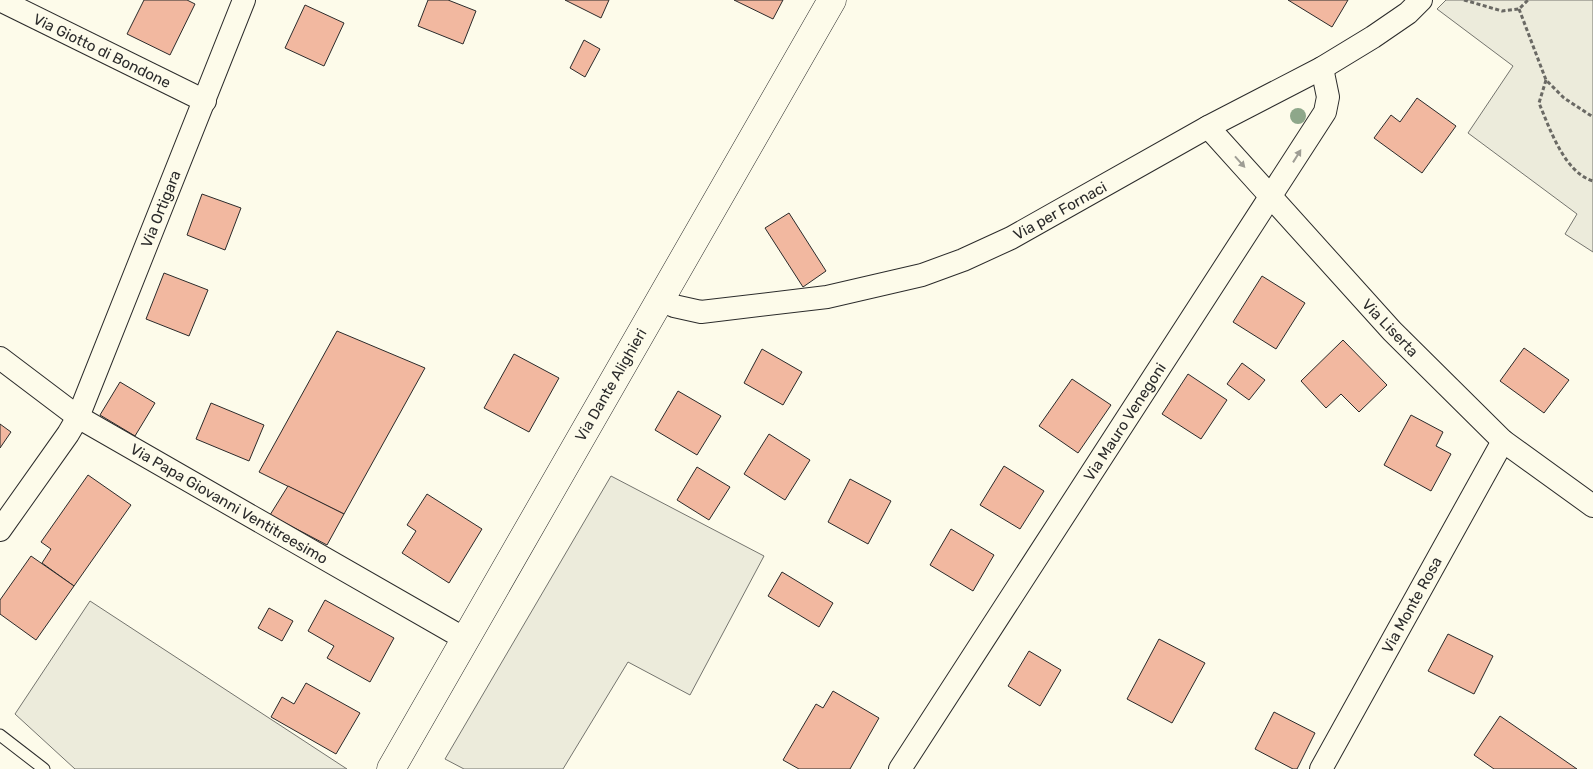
<svg xmlns="http://www.w3.org/2000/svg" width="1593" height="769" viewBox="0 0 1593 769" font-family="Rubik,sans-serif">
  <style>
    .green { fill: #ecebdb; stroke: #74746e }
    .building { fill: #f2b8a0; stroke: #2b2b2b }
    .lines { fill: none; stroke-linecap: round; stroke-linejoin: round }
    .service-casing { stroke: #2b2b2b; stroke-width: 13 }
    .minor-casing { stroke: #2b2b2b; stroke-width: 24 }
    .tertiary-casing { stroke: #2b2b2b; stroke-width: 29 }
    .path { stroke: #6a6964; stroke-width: 3; stroke-dasharray: 4 2.5; stroke-linecap: butt }
    .service { stroke: #fdfbea; stroke-width: 11 }
    .minor { stroke: #fdfbea; stroke-width: 22 }
    .tertiary { stroke: #fdfbea; stroke-width: 28 }
    .tree { fill: #8ea78a }
    .oneway { fill: #9e9d94 }
    .labels { text-anchor: middle; stroke-width: 4; stroke-linejoin: round; paint-order: stroke }
    .street-label { font-size: 15px; fill: #2b2b2b; stroke: #fdfbea }
  </style>
  <rect width="100%" height="100%" fill="#fdfbea"/>
  <g class="green">
    <polygon points="1446,0 1593,0 1593,252 1565,234 1577,214 1468,133 1513,66 1437,9"/>
    <polygon points="611,476 764,556 690,695 628,662 563,769 464,769 445,759"/>
    <polygon points="90,601 347,769 75,769 15,714"/>
  </g>
  <g class="building">
    <polygon points="144,0 187,0 195,4 170,55 127,34"/>
    <polygon points="428,0 448,0 476,11 463,44 418,26"/>
    <polygon points="565,0 609,0 601,18"/>
    <polygon points="734,0 783,0 773,19"/>
    <polygon points="1288,0 1348,0 1332,27"/>
    <polygon points="305,5 344,23 324,66 285,48"/>
    <polygon points="584,40 600,49 585,77 570,68"/>
    <polygon points="1417,98 1456,126 1422,173 1374,138 1391,115 1400,122"/>
    <polygon points="202,194 241,208 225,250 187,235"/>
    <polygon points="789,213 826,271 803,287 765,228"/>
    <polygon points="164,273 208,290 189,336 146,319"/>
    <polygon points="1262,276 1305,303 1276,349 1233,322"/>
    <polygon points="337,331 425,368 344,514 259,472"/>
    <polygon points="1343,340 1387,385 1359,412 1341,394 1326,408 1301,381"/>
    <polygon points="1524,348 1569,380 1544,413 1500,381"/>
    <polygon points="762,349 802,372 783,405 744,383"/>
    <polygon points="514,354 559,378 529,432 484,408"/>
    <polygon points="1242,363 1265,380 1249,400 1227,384"/>
    <polygon points="1188,374 1227,400 1201,439 1162,414"/>
    <polygon points="1072,379 1111,405 1078,453 1039,426"/>
    <polygon points="120,382 155,403 135,436 100,415"/>
    <polygon points="678,391 721,416 697,455 655,430"/>
    <polygon points="211,403 264,425 249,461 196,439"/>
    <polygon points="1411,415 1443,432 1436,446 1451,454 1431,491 1384,465"/>
    <polygon points="0,424 11,432 0,448"/>
    <polygon points="769,434 810,460 785,500 744,474"/>
    <polygon points="1004,466 1044,491 1020,529 980,505"/>
    <polygon points="697,467 730,487 709,520 677,500"/>
    <polygon points="88,475 131,505 74,586 42,563 51,549 41,542"/>
    <polygon points="850,479 891,501 868,544 828,522"/>
    <polygon points="288,486 344,514 327,545 270,515"/>
    <polygon points="427,494 482,529 449,583 402,553 416,531 407,525"/>
    <polygon points="951,529 994,555 973,591 930,565"/>
    <polygon points="31,556 74,586 36,640 0,614 0,600"/>
    <polygon points="782,572 833,603 819,627 768,596"/>
    <polygon points="325,600 394,638 370,682 327,658 334,646 308,631"/>
    <polygon points="269,608 293,621 282,641 258,628"/>
    <polygon points="1448,634 1493,656 1474,694 1428,671"/>
    <polygon points="1159,639 1205,663 1172,723 1127,699"/>
    <polygon points="1029,651 1061,670 1040,706 1008,686"/>
    <polygon points="306,683 360,713 336,754 271,717 282,697 294,704"/>
    <polygon points="833,691 879,718 850,769 799,769 783,760 816,704 823,708"/>
    <polygon points="1274,712 1315,733 1297,769 1293,769 1255,749"/>
    <polygon points="1500,716 1577,769 1494,769 1474,755"/>
  </g>
  <g class="lines">
    <g class="service-casing">
      <polyline id="service" points="0,735 44,769"/>
    </g>
    <g class="minor-casing">
      <g id="minor">
        <polyline points="0,0 205,101"/>
        <polyline points="1208,127 1392,331 1503,441 1593,506"/>
        <polyline points="660,300 674,306 701,312 827,297 922,275 963,260 1011,238 1208,127 1322,68 1373,37 1408,13 1421,0"/>
        <polyline points="0,358 78,417 465,639"/>
        <polyline points="0,530 68,434 78,417 244,0"/>
        <polyline points="900,769 1325,112 1328,97 1322,68"/>
        <polyline points="1321,769 1503,441"/>
      </g>
    </g>
    <g class="tertiary-casing">
      <polyline id="tertiary" points="391,769 832,0"/>
    </g>
    <g class="path">
      <polyline points="1464,0 1502,11 1519,9 1528,0"/>
      <polyline points="1519,9 1546,80 1564,98 1593,117"/>
      <path d="M1546 80 1539 103C1550 129 1564 172 1593 181"/>
    </g>
    <use href="#service" class="service"/>
    <use href="#minor" class="minor"/>
    <use href="#tertiary" class="tertiary"/>
  </g>
  <circle class="tree" cx="1298" cy="116" r="8"/>
  <defs><path id="oneway-solid" d="M-6-.8H1V-3.2L6.5 0L1 3.2V.8H-6Z" transform="scale(1.25)"/></defs>
  <g class="oneway">
    <use href="#oneway-solid" transform="translate(1297 156) rotate(-58)"/>
    <use href="#oneway-solid" transform="translate(1240 162) rotate(48)"/>
  </g>
  <g class="labels">
    <g class="street-label">
      <text transform="translate(102 51) rotate(26)" y="5">Via Giotto di Bondone</text>
      <text transform="translate(161 209) rotate(-68)" y="5">Via Ortigara</text>
      <text transform="translate(1060 211) rotate(-29)" y="5">Via per Fornaci</text>
      <text transform="translate(1390 328) rotate(46)" y="5">Via Liserta</text>
      <text transform="translate(611 385) rotate(-60)" y="5">Via Dante Alighieri</text>
      <text transform="translate(1125 422) rotate(-57)" y="5">Via Mauro Venegoni</text>
      <text transform="translate(229 504) rotate(30)" y="5">Via Papa Giovanni Ventitreesimo</text>
      <text transform="translate(1412 605) rotate(-61)" y="5">Via Monte Rosa</text>
    </g>
  </g>
</svg>
